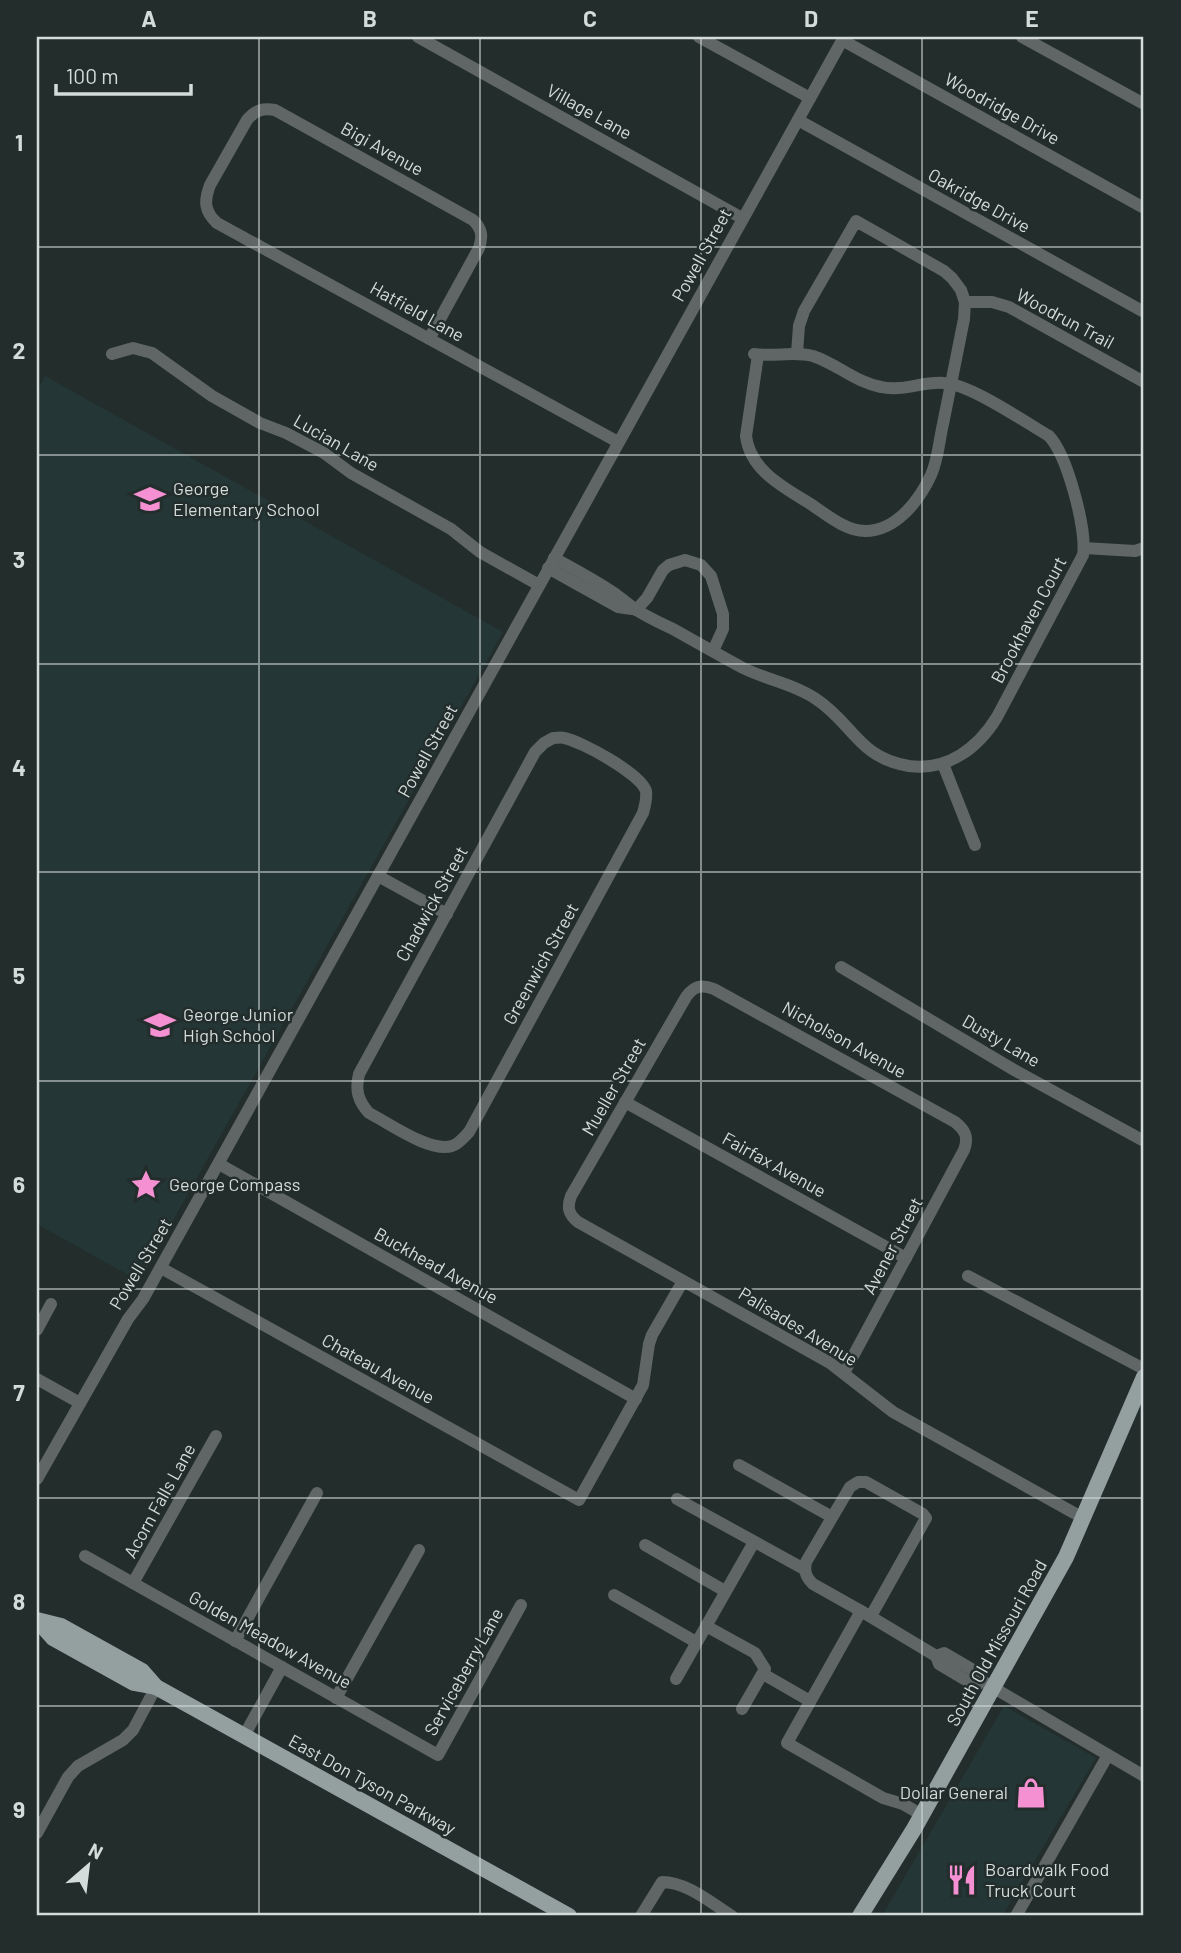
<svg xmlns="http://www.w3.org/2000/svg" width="1181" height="1953" viewBox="0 0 1181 1953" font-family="Barlow,sans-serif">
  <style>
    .built { fill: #243736 }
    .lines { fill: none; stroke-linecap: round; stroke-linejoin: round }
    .minor { stroke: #606565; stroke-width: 12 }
    .major { stroke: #94a09f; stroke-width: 16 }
    .grid { fill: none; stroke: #d4dbdb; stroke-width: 2; stroke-opacity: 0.55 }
    .labels { text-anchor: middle; stroke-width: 5; stroke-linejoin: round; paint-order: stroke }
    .street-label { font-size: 18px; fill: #d4dbdb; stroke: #222d2c }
    .poi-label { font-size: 18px; fill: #d4dbdb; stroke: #222d2c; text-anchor: start }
    .neatline { fill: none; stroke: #d4dbdb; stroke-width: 2.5 }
    .grid-label { font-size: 23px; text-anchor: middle; font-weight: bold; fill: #d4dbdb }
  </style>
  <rect width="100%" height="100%" fill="#222d2c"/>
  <g class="built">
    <polygon points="45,376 503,632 139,1281 37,1224 37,391"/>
    <polygon points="1004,1706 1096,1758 1002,1916 882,1916"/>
  </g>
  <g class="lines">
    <g class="minor">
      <polyline points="418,37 742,218"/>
      <polyline points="699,37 810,98"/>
      <polyline points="1022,37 1144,104"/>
      <polyline points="842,40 1144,208"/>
      <polyline points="798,120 1144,312"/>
      <polyline points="965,302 992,302 1009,307 1144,382"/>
      <path d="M429 339 479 248C483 236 482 229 473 220L275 110C263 108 255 110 247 120L210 185C204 201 204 211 217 223L618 442"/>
      <polyline points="112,354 133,348 152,353 212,396 260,423 286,433 324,453 351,473 451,529 480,552 539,585"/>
      <path d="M758 355 746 436C750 470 783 487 809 503 826 514 845 531 865 531 896 531 919 501 931 475 938 460 939 441 943 424 950 389 957 354 964 319L965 302 961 290 952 278 944 271 856 221 804 311 799 326 797 353"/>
      <polyline points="1084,548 1135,551 1144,548"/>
      <path d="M554 558C574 569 595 580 614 593 621 598 628 604 635 609 647 617 660 623 673 629 696 642 719 655 743 668 767 680 794 684 816 699 853 723 858 758 909 766 948 771 978 748 997 717L1083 555C1087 529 1067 455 1049 436 1025 422 970 384 944 383 923 381 902 392 881 387 855 382 837 364 813 356 793 351 774 357 754 354"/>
      <polyline points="548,568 618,607 632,609"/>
      <polyline points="636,610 647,598 663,570 669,565 685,560 701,565 711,576 723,614 723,629 713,651"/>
      <path d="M553 738C557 738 561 737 564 738 581 741 641 774 646 791 647 798 645 806 643 813L469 1132C464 1137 459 1144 452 1146 430 1153 389 1123 369 1113 358 1101 355 1090 359 1074L535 752 544 743Z"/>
      <polyline points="943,764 975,845"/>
      <polyline points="378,876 447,914"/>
      <polyline points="841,967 1016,1071 1144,1141"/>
      <polyline points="625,1102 906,1258"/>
      <polyline points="219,1164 636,1399"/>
      <polyline points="161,1268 579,1500 643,1385 649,1344 652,1335 683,1281"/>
      <polyline points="968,1276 1144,1369"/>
      <polyline points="37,1330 51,1304"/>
      <path d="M844 1373 964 1150C969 1137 965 1130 955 1122L714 989C701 984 694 986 686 997L571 1196C567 1207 568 1214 578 1222L830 1363 893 1412 1083 1518"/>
      <polyline points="37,1379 80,1403"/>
      <polyline points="739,1465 832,1517"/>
      <polyline points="37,1479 128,1319 143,1299 844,37"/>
      <polyline points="677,1499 804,1569"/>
      <polyline points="645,1545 725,1591"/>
      <polyline points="85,1556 438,1755 521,1605"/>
      <polyline points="133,1583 216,1436"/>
      <polyline points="614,1595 696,1642"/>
      <path d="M861 1611 813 1584C806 1577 804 1572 806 1562L850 1487 858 1482H866L923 1514 926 1518 871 1616"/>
      <polyline points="706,1626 755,1653 765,1669 742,1709"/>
      <polyline points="235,1641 317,1493"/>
      <polyline points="763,1674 810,1701"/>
      <polyline points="676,1679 754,1542"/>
      <polyline points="982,1681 976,1686 939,1664 936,1656 944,1653 980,1674 982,1681 1144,1776"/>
      <polyline points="336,1698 419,1550"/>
      <polyline points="244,1736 282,1667"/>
      <polyline points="922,1815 903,1804 883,1798 787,1743 861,1611 936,1656"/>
      <polyline points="37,1833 68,1777 78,1766 123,1740 133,1730 156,1687"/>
      <path d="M641 1916 662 1882C687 1882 711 1903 732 1916"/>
      <polyline points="1016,1916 1108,1755"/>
    </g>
    <g class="major">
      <polyline points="37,1620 61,1626 142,1671 156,1687 569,1916"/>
      <polyline points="38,1621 53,1638 134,1683 156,1687"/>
      <polyline points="860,1916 914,1829 1066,1557 1144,1377"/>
    </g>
  </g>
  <path class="grid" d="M259 37V1916M480 37V1916M701 37V1916M922 37V1916M37 247H1144M37 455H1144M37 664H1144M37 872H1144M37 1081H1144M37 1289H1144M37 1498H1144M37 1706H1144"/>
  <defs>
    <g id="school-bare" transform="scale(2.415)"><path d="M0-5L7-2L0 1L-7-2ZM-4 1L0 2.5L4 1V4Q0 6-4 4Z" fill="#f591d2" stroke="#222d2c" stroke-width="2.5" paint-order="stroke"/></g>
    <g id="sight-bare" transform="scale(2.415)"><path d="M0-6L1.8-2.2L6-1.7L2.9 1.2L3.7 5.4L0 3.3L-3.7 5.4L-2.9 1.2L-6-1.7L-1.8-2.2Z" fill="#f591d2" stroke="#222d2c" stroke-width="2.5" paint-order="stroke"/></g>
    <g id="shop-bare" transform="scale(2.415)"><path d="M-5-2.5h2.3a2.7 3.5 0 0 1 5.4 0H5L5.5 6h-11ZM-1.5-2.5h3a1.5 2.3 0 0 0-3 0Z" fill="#f591d2" stroke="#222d2c" stroke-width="2.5" paint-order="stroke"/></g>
    <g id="restaurant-bare" transform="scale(2.415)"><path d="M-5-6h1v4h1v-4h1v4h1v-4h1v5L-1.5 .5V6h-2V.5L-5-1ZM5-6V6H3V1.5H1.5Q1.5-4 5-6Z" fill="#f591d2" stroke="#222d2c" stroke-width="2.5" paint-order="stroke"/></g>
  </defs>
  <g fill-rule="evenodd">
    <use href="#school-bare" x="150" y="499"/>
    <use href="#school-bare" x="160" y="1025"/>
    <use href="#sight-bare" x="146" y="1185"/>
    <use href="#shop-bare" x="1031" y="1793"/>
    <use href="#restaurant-bare" x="962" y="1880"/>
  </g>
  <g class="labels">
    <g class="street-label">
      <text transform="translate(1002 109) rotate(29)" y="6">Woodridge Drive</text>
      <text transform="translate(589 112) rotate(29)" y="6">Village Lane</text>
      <text transform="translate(382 149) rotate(29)" y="6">Bigi Avenue</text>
      <text transform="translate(979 201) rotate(29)" y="6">Oakridge Drive</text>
      <text transform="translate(702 255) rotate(-61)" y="6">Powell Street</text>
      <text transform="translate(417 312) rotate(29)" y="6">Hatfield Lane</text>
      <text transform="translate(1065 319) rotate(28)" y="6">Woodrun Trail</text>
      <text transform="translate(336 443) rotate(30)" y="6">Lucian Lane</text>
      <text transform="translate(1029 620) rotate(-62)" y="6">Brookhaven Court</text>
      <text transform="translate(428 751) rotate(-61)" y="6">Powell Street</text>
      <text transform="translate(432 904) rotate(-61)" y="6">Chadwick Street</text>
      <text transform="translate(541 964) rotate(-61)" y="6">Greenwich Street</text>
      <text transform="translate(844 1040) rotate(29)" y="6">Nicholson Avenue</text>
      <text transform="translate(1001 1041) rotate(30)" y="6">Dusty Lane</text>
      <text transform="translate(614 1087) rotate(-60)" y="6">Mueller Street</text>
      <text transform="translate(774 1165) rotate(29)" y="6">Fairfax Avenue</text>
      <text transform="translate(893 1246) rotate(-62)" y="6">Avener Street</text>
      <text transform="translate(141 1264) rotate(-59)" y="6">Powell Street</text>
      <text transform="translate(436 1266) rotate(29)" y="6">Buckhead Avenue</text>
      <text transform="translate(798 1327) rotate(31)" y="6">Palisades Avenue</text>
      <text transform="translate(378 1369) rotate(29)" y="6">Chateau Avenue</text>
      <text transform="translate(160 1501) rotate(-61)" y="6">Acorn Falls Lane</text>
      <text transform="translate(270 1640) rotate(29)" y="6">Golden Meadow Avenue</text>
      <text transform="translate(997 1643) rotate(-61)" y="6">South Old Missouri Road</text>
      <text transform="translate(464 1672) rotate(-61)" y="6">Serviceberry Lane</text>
      <text transform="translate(372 1785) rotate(29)" y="6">East Don Tyson Parkway</text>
    </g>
    <g class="poi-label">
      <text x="173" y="495">George<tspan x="173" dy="21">Elementary School</tspan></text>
      <text x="183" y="1021">George Junior<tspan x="183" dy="21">High School</tspan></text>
      <text x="169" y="1191">George Compass</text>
      <text x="1008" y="1799" text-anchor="end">Dollar General</text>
      <text x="985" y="1876">Boardwalk Food<tspan x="985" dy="21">Truck Court</tspan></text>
    </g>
  </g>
  <rect width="1181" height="1953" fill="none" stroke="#222d2c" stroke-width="77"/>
  <g transform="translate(88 1866) rotate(28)" stroke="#222d2c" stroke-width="5" paint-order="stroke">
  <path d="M0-5L12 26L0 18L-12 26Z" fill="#d4dbdb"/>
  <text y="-10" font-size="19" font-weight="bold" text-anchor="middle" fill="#d4dbdb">N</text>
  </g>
  <path d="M56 84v10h135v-10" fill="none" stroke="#d4dbdb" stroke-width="3.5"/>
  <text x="66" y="84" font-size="21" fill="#d4dbdb" stroke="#222d2c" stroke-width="5" paint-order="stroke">100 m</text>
  <rect x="38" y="38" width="1104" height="1876" class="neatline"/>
  <g class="grid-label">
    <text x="149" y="27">A</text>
    <text x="370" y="27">B</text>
    <text x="590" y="27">C</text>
    <text x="811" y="27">D</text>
    <text x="1032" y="27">E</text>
    <text x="19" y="151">1</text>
    <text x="19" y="359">2</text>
    <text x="19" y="568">3</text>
    <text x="19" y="776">4</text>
    <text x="19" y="984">5</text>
    <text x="19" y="1193">6</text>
    <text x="19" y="1401">7</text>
    <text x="19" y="1610">8</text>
    <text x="19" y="1818">9</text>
  </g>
</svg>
